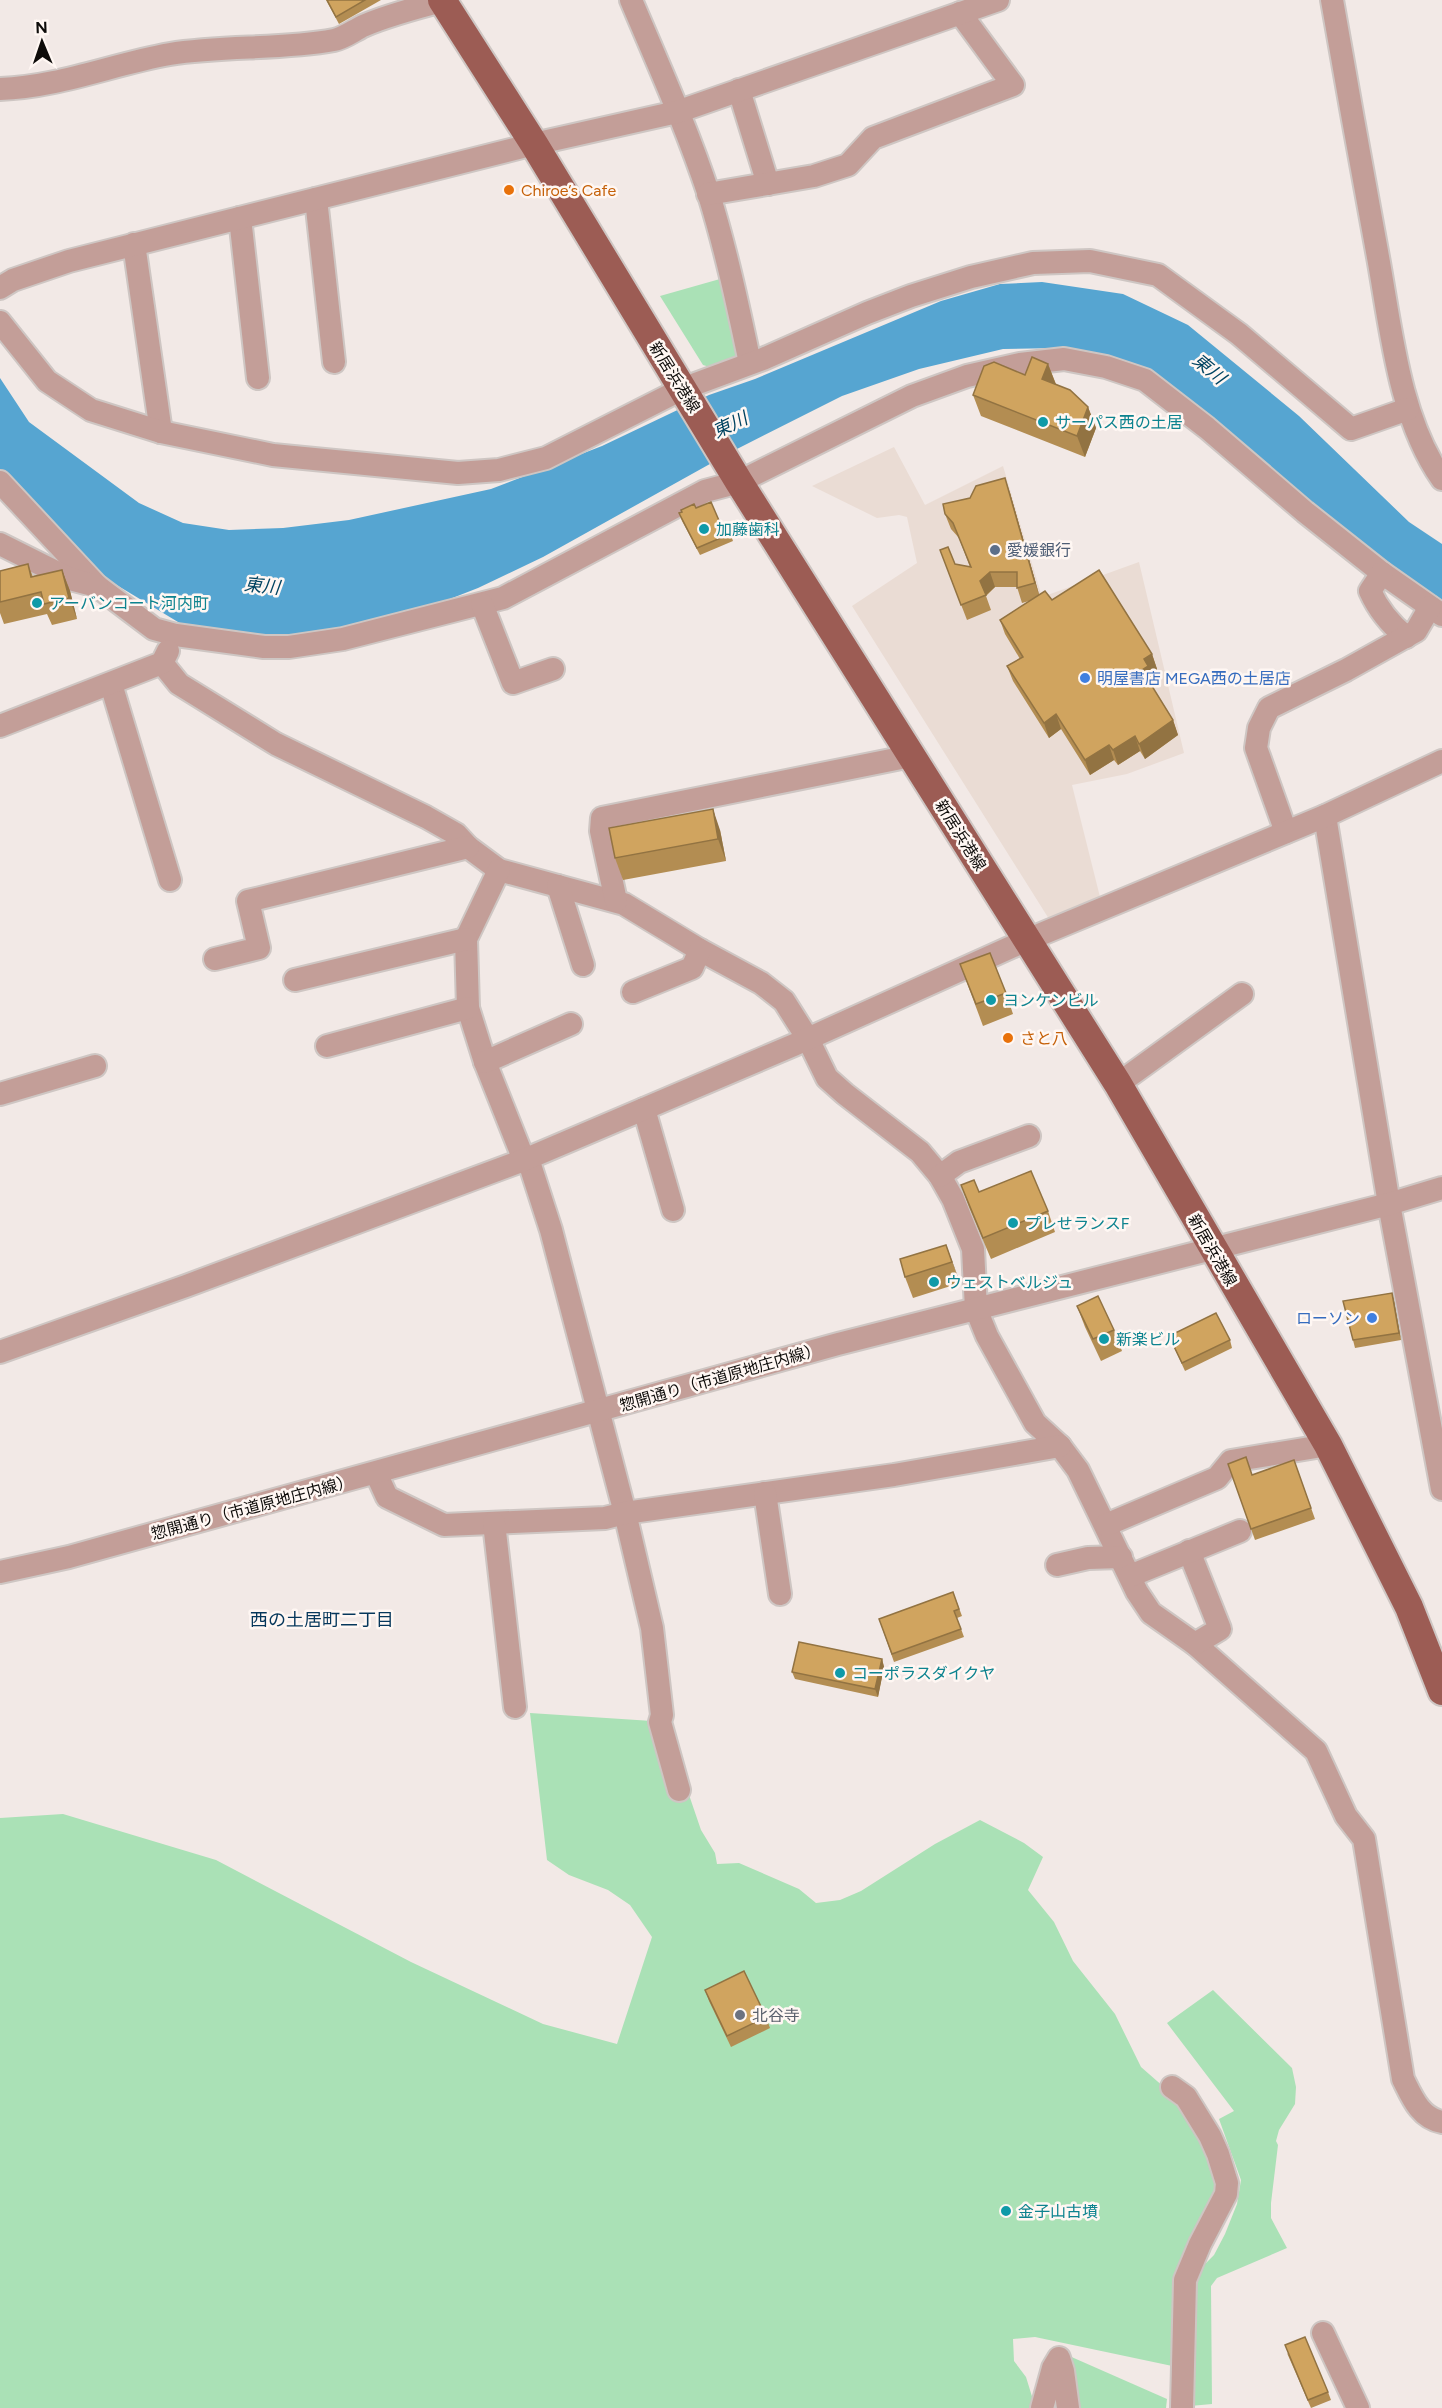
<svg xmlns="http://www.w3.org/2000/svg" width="1442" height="2408" viewBox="0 0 1442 2408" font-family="Figtree,'Noto Sans JP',sans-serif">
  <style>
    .built { fill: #eadcd4 }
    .green { fill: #aae1b6 }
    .water { fill: #56a5d1 }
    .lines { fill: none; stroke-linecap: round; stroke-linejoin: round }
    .minor-casing { stroke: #cec6c3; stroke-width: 26 }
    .major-casing { stroke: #cec6c3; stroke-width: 32 }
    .minor { stroke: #c39e98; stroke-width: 22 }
    .major { stroke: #9c5c54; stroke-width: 28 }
    .wall { fill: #b38d52 }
    .shaded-wall { fill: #927342 }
    .building { fill: #d0a45f; stroke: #927342; stroke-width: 1.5 }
    .food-dot { fill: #e8710a; stroke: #fff7f3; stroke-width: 2 }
    .culture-dot { fill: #0f9aa8; stroke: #fff7f3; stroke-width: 2 }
    .service-dot { fill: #5c6f8a; stroke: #fff7f3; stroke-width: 2 }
    .shop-dot { fill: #3f7fe0; stroke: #fff7f3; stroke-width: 2 }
    .worship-dot { fill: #6b7280; stroke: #fff7f3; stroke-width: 2 }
    .labels { text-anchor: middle; stroke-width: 5; stroke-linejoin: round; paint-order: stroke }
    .food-label { font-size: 16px; fill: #c56008; stroke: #fff7f3; text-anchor: start }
    .street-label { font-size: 16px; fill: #0e0c0a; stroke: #fff7f3 }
    .culture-label { font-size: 16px; fill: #0d838f; stroke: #fff7f3; text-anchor: start }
    .service-label { font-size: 16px; fill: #4e5e75; stroke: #fff7f3; text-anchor: start }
    .shop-label { font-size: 16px; fill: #366cbe; stroke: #fff7f3; text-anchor: start }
    .worship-label { font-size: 16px; fill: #5b616d; stroke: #fff7f3; text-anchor: start }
    .water-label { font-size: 18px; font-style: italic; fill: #004361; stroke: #fff7f3 }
    .neighbourhood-label { font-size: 18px; fill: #06375b; stroke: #fff7f3 }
  </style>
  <rect width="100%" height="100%" fill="#f2e9e6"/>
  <polygon class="built" points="894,447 925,505 1003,466 1042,597 1139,562 1184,753 1127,774 1072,785 1100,897 1049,919 852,606 917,563 907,517 899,515 877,518 812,486"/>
  <g class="green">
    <polygon points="727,277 744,355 713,368 703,365 660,296"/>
    <polygon points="530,1713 652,1721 687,1789 701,1830 715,1853 717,1864 739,1863 799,1889 816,1903 840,1900 861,1891 935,1844 980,1820 1024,1843 1043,1857 1028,1890 1054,1922 1073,1961 1115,2014 1141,2067 1173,2095 1220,2174 1203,2233 1177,2367 1035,2337 1013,2339 1014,2361 1026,2377 1034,2403 1033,2408 0,2408 0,1818 63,1814 216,1860 411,1962 543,2024 617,2044 652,1937 630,1905 608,1890 569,1875 547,1860"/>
    <polygon points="1213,1990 1292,2068 1296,2087 1295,2104 1279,2130 1276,2141 1278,2145 1271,2203 1271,2218 1287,2248 1217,2278 1211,2286 1212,2404 1190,2406 1188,2297 1199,2270 1214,2255 1225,2234 1237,2204 1241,2180 1219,2119 1234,2111 1167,2023"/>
    <polygon points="1067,2355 1167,2399 1166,2408 1073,2408"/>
  </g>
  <polygon class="water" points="1042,282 1123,294 1188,325 1299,416 1409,522 1442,544 1442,606 1129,365 1108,355 1061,348 1003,349 919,369 842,396 735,450 543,557 478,588 437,604 322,637 242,637 183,625 95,572 0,475 0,378 29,422 139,503 183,523 229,530 283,528 349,520 491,489 602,446 709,395 755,379 941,301 1000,284"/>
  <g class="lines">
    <g class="minor-casing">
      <g id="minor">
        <path d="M631 0C658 64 687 128 709 195 726 250 738 306 750 363"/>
        <path d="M1332 0C1347 86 1362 171 1378 257 1391 329 1399 418 1442 479"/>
        <path d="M0 89C59 87 113 64 170 54 224 45 280 50 334 40 344 38 353 31 363 26 388 15 419 7 446 0"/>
        <polyline points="739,90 768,184"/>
        <polyline points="708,194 814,176 848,165 873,138 1013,85 960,13"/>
        <polyline points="316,199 334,362"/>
        <polyline points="240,218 258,378"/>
        <polyline points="134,244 161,432"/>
        <polyline points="0,288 13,280 69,261 534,144 677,112 998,0"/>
        <polyline points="0,322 47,381 91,410 161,432 273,455 458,473 499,470 546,458 682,389 763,359 867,313 911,296 971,277 1033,263 1090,261 1158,275 1239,334 1351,429 1408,409"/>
        <polyline points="0,482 97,586 154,629 176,635 264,647 289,647 343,639 503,598 705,491 739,482 912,396 967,376 1020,364 1064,359 1106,367 1145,380 1207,428 1305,512 1382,573 1442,615"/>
        <polyline points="0,544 70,579 97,586"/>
        <path d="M1382 573 1370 591C1378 609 1390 624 1406 637"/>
        <polyline points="482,604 513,683 553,669"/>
        <path d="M162 663 179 684 276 744 426 817 456 834 468 847 499 870 624 904 700 950 761 983 784 1001 808 1039 827 1078 845 1094 920 1152 940 1176 953 1199 973 1249 976 1309 987 1336 1035 1423 1060 1446 1078 1470 1137 1592 1151 1613 1195 1644 1316 1751 1346 1816 1364 1839 1403 2079C1412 2097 1420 2118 1442 2122"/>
        <polyline points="111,684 170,880"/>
        <polyline points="0,726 162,663 168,651"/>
        <polyline points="1325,816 1389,1204 1442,1489"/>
        <polyline points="1286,832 1256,748 1259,728 1269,708 1346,670 1416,631 1430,607"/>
        <polyline points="499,870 466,939 468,1008 485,1062 524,1160 531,1168 551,1230 625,1513 652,1628 662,1715 660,1722 679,1790"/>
        <polyline points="558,886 583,965"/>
        <polyline points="616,901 601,831 602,818 911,756"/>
        <polyline points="215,959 259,948 248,901 468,847"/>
        <polyline points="295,980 466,939"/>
        <polyline points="633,992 692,968 700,950"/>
        <polyline points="327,1046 468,1008"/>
        <polyline points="485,1062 571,1024"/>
        <polyline points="1118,1084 1242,994"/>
        <polyline points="0,1094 95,1066"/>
        <polyline points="644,1109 673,1210"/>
        <polyline points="940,1176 959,1162 1029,1136"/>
        <polyline points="0,1352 186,1286 524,1160 794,1045 1027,940 1325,816 1442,761"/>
        <polyline points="376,1473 387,1497 444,1525 605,1518 625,1513 894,1475 1060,1446"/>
        <polyline points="765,1493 780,1594"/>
        <polyline points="494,1523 515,1707"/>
        <polyline points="1106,1525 1217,1478 1231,1461 1328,1445"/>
        <polyline points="1189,1551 1220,1629 1195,1644"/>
        <polyline points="1057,1565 1088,1558 1121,1557"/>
        <polyline points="0,1572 69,1557 838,1344 1389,1204 1442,1188"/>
        <polyline points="1130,1576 1240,1531"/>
        <polyline points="1172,2087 1186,2097 1210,2136 1218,2154 1227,2183 1226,2194 1200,2244 1185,2280 1182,2408"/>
        <polyline points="1323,2333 1358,2408"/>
        <polyline points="1042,2408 1053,2368 1059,2358 1063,2371 1068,2408"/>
      </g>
    </g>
    <g class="major-casing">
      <polyline id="major" points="442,0 534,144 739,482 1118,1084 1328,1445 1409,1607 1442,1691"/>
    </g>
    <use href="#minor" class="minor"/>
    <use href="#major" class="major"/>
  </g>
  <g class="wall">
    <polygon points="326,0 381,0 339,24"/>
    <polygon points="1048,364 1056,384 1088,407 1096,428 1085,457 981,416 973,395 1025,375"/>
    <polygon points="1010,493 1039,594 1052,600 1152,654 1157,669 1150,674 1153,681 1150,683 1173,720 1178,735 1145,759 1140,751 1118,765 1114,760 1090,775 1061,729 1049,738 1013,681 1007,666 1020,659 1005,634 1000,620 1029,601 1022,603 1017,587 995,587 986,596 991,610 967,620 940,550 955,564 970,567 959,538 951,529 945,514"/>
    <polygon points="696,508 724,532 729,530 733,541 700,555 682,521 679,513"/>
    <polygon points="28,564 33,577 62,570 70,591 77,619 52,625 47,614 4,624 0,613 0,571"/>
    <polygon points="720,830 726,861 623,880 615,858"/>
    <polygon points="960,964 1006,993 1013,1014 983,1026"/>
    <polygon points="961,1185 979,1192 1048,1211 1055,1232 991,1259 969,1207"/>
    <polygon points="946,1245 960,1283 913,1298 905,1277"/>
    <polygon points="1392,1293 1394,1301 1401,1340 1355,1348 1353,1340"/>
    <polygon points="1077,1306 1114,1330 1122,1351 1101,1361 1085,1327"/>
    <polygon points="1169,1336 1230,1340 1232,1348 1185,1371"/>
    <polygon points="1294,1460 1315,1519 1255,1540 1228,1464 1253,1475"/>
    <polygon points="953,1592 962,1616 957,1618 964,1637 894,1662 879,1619"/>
    <polygon points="882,1659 884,1667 878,1697 795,1679 792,1672"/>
    <polygon points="705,1990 766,2017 770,2028 731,2047 709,2001"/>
    <polygon points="1287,2353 1328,2392 1331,2400 1311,2408"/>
  </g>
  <g class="shaded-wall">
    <polygon points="1048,364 1056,385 1042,379"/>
    <polygon points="1088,407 1096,428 1085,457 1077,436"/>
    <polygon points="1005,478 1010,493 1040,598 1035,583"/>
    <polygon points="62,570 70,591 77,619 69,598"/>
    <polygon points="990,572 995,587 985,596 980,581"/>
    <polygon points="1152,654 1157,669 1150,674 1153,681 1148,685 1142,670 1144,659"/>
    <polygon points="1056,714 1061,729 1049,738 1044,723"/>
    <polygon points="1173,720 1178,735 1145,759 1139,744"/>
    <polygon points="1135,736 1140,751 1118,765 1113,750"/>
    <polygon points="1109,745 1114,760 1090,775 1085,760"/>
    <polygon points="713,809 720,830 726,861 718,839"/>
    <polygon points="946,1245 954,1266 960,1283 952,1262"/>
    <polygon points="1392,1293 1394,1301 1401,1340 1399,1333"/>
    <polygon points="882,1659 884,1667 878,1697 875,1689"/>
  </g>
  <g class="building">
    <polygon points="327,0 365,0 336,17"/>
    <polygon points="1032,357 1048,364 1042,379 1070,390 1088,407 1077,436 973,395 984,366 994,362 1025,375"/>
    <polygon points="1005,478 1035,583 1017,588 1017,572 990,572 980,581 986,595 961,605 940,550 948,547 955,564 971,567 953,523 945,514 943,504 970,498 976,486"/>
    <polygon points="711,502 724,532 729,530 730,534 697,548 679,513 682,512 681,510 694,504 696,508"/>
    <polygon points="28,564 31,577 62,570 69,598 44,604 41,592 0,602 0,571"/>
    <polygon points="1099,570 1152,654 1144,659 1148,666 1142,670 1173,720 1139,744 1135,736 1113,750 1109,745 1085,760 1056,714 1044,723 1007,666 1023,657 1000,620 1045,591 1052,600"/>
    <polygon points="713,809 718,839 615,858 609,828"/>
    <polygon points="990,953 1006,993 976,1004 960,964"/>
    <polygon points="1031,1171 1048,1211 983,1238 961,1185 974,1180 979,1192"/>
    <polygon points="946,1245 952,1262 905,1277 900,1259"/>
    <polygon points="1392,1293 1399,1333 1353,1340 1343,1301"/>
    <polygon points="1098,1296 1114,1330 1093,1339 1077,1306"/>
    <polygon points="1216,1313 1230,1340 1182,1363 1169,1336"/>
    <polygon points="1246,1457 1252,1475 1294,1460 1311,1508 1251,1529 1228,1464"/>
    <polygon points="953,1592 959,1609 954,1611 961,1629 892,1654 879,1619"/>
    <polygon points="799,1642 882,1659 875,1689 792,1672"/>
    <polygon points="744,1971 766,2017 727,2036 705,1990"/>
    <polygon points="1305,2337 1328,2392 1308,2400 1285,2345"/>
  </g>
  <g class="food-dot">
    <circle cx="509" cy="190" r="6"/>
    <circle cx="1008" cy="1038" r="6"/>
  </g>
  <g class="culture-dot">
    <circle cx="1043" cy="422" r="6"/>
    <circle cx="704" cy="529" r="6"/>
    <circle cx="37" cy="603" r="6"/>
    <circle cx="991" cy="1000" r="6"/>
    <circle cx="1013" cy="1223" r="6"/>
    <circle cx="934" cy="1282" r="6"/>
    <circle cx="1104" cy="1339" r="6"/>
    <circle cx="840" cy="1673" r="6"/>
    <circle cx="1006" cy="2211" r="6"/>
  </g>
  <circle class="service-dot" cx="995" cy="550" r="6"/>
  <g class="shop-dot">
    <circle cx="1085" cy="678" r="6"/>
    <circle cx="1372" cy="1318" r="6"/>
  </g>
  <circle class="worship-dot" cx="740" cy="2015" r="6"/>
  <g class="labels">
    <g class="food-label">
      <text x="521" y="196">Chiroe’s Cafe</text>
      <text x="1020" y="1044">さと八</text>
    </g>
    <g class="street-label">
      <text transform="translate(675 377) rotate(58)" y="6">新居浜港線</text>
      <text transform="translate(961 835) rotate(58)" y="6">新居浜港線</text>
      <text transform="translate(1213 1250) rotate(60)" y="6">新居浜港線</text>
      <text transform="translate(720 1377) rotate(-16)" y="6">惣開通り（市道原地庄内線）</text>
      <text transform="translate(252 1507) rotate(-15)" y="6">惣開通り（市道原地庄内線）</text>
    </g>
    <g class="culture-label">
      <text x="1055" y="428">サーパス西の土居</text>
      <text x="716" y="535">加藤歯科</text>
      <text x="49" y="609">アーバンコート河内町</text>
      <text x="1003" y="1006">ヨンケンビル</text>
      <text x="1025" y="1229">プレせランスF</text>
      <text x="946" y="1288">ウェストベルジュ</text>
      <text x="1116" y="1345">新楽ビル</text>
      <text x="852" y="1679">コーポラスダイクヤ</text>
      <text x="1018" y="2217">金子山古墳</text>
    </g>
    <g class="service-label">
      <text x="1007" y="556">愛媛銀行</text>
    </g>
    <g class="shop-label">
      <text x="1097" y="684">明屋書店 MEGA西の土居店</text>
      <text x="1360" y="1324" text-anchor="end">ローソン</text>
    </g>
    <g class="worship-label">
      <text x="752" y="2021">北谷寺</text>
    </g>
    <g class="water-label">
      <text transform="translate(1209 369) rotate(40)" y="6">東川</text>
      <text transform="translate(730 425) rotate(-26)" y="6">東川</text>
      <text transform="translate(262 586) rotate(6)" y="6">東川</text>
    </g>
    <g class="neighbourhood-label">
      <text x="322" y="1626">西の土居町二丁目</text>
    </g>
  </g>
  <g transform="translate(42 42) rotate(358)" stroke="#fff7f3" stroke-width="4.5" paint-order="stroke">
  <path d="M0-4.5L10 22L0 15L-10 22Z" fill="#0e0c0a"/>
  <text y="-9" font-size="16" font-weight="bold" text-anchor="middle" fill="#0e0c0a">N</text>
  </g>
</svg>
